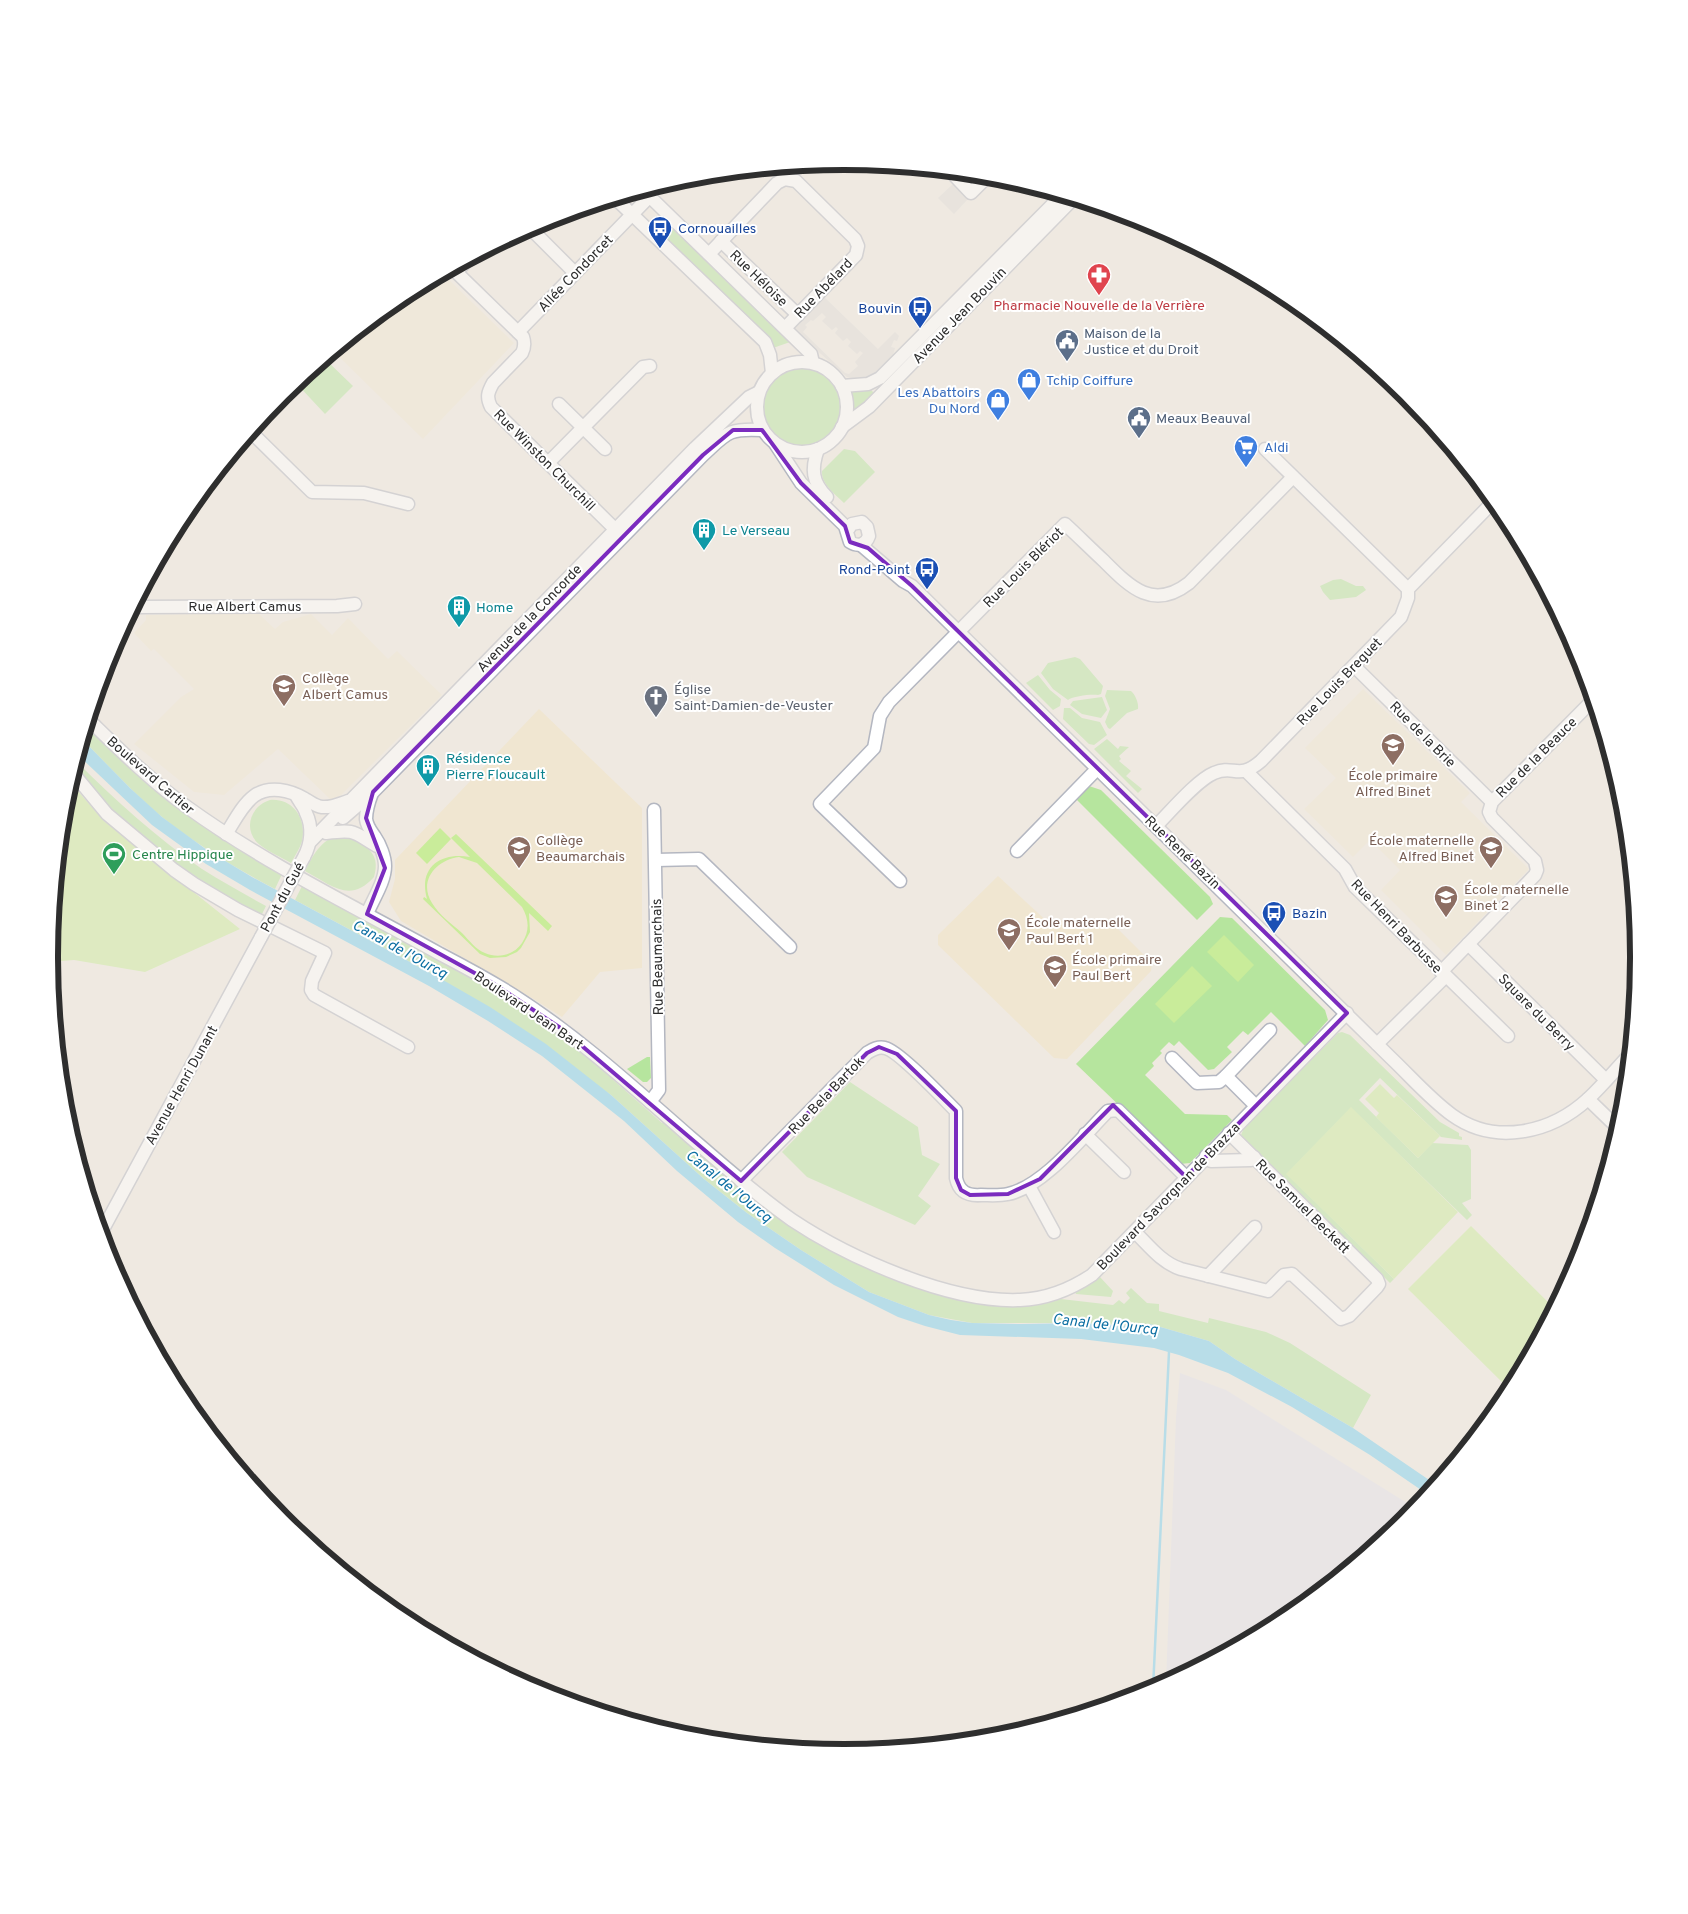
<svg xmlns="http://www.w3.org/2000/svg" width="1688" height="1914" viewBox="0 0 1688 1914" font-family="Overpass,sans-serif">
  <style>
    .industrial { fill: #e3e1e8 }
    .education { fill: #f0e6d1 }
    .green { fill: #b6e59e }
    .pitch { fill: #c9ec9a; fill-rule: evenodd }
    .plaza { fill: #dfdcd8; fill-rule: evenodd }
    .water { fill: #75cff0 }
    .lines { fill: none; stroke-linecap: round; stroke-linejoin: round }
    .stream { stroke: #75cff0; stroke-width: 2.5 }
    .minor-casing { stroke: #b4b7c1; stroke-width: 15 }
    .minor { stroke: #fff; stroke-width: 12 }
    .minor-bridge-casing { stroke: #b4b7c1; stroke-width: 15; stroke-linecap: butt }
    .minor-bridge { stroke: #fff; stroke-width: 12 }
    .marked { fill: none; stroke: #7b2cbf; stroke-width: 4; stroke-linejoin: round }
    .labels { text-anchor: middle; stroke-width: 4; stroke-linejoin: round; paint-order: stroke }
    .transit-label { font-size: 14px; fill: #164399; stroke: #fff; text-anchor: start }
    .street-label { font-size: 14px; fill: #2e2e2e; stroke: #fff }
    .health-label { font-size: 14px; fill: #be3a42; stroke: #fff }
    .service-label { font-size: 14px; fill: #4e5e75; stroke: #fff; text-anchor: start }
    .shop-label { font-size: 14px; fill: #366cbe; stroke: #fff; text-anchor: start }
    .culture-label { font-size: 14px; fill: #0d838f; stroke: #fff; text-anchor: start }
    .education-label { font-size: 14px; fill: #785e54; stroke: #fff; text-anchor: start }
    .worship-label { font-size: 14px; fill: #5b616d; stroke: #fff; text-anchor: start }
    .leisure-label { font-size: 14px; fill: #27864d; stroke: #fff; text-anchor: start }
    .water-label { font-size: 15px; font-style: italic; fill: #0d6fa3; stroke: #fff }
    .rim { fill: none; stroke: #2e2e2e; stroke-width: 6 }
  </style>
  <rect width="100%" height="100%" fill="#efe9e1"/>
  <polygon class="industrial" points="1180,1373 1226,1390 1415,1508 1406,1520 1286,1618 1166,1682 1176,1417"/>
  <g class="education">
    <polygon points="443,274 514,343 423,439 334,352 402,296"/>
    <polygon points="258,613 275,629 283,622 311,614 332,635 348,618 388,659 397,651 442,695 341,795 331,800 278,749 224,795 194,792 134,744 181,697 194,689 154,649 151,651 134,633 146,620 146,615"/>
    <polygon points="1363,689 1470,793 1461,802 1529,869 1446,955 1381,890 1400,870 1370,840 1353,857 1304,809 1336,778 1305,748"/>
    <polygon points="539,709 642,808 642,968 600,972 562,1017 532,998 401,921 389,902 395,879 395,860"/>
    <polygon points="998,876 1051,925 1064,920 1109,920 1152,963 1151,971 1067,1059 1054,1058 938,945 938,935"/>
  </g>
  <g class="green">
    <polygon points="662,215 793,341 773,348 651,226"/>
    <polygon points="325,359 353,386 325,414 296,383"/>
    <circle cx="801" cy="407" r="39"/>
    <polygon points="869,388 875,394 856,413 851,412 849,391"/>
    <path d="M844 449 855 451 875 472 844 503C835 494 821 484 822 471Z"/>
    <polygon points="1341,579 1356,586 1363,586 1366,590 1356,597 1330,600 1323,592 1320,586 1333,580"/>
    <path d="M1075 657 1080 659 1103 686 1101 694 1098 695C1091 694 1073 696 1068 700L1053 689 1041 673 1048 663Z"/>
    <polygon points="1038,675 1050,690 1061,699 1060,706 1053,710 1026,683"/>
    <path d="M1107 690 1131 691C1135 694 1139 703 1138 709L1127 713 1110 729 1108 728 1105 722 1110 709 1105 696Z"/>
    <polygon points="1102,697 1107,710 1101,718 1082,714 1070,705 1073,701"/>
    <polygon points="1064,708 1070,708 1082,718 1100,722 1107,735 1094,745 1089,744 1063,719"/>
    <path d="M87 726 282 874 275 889C235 868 197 845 162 817 134 794 109 766 83 740Z"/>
    <polygon points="1107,739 1118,749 1120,746 1129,747 1119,756 1121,759 1119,761 1131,771 1126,776 1142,789 1138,793 1094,749"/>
    <path d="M76 761C115 800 157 838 202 869 223 882 244 894 266 906L260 918C244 910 227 903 212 893 159 860 114 816 74 769Z"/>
    <polygon points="1089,786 1101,790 1210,897 1213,904 1197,920 1076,799"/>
    <path d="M270 800C293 798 307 819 302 841 300 848 295 856 291 863 281 857 269 852 260 845 242 831 250 806 270 800Z"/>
    <path d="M345 833C363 845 382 851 374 877 350 904 331 885 305 871 314 853 323 837 345 833Z"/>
    <path d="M302 886C389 932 480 975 559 1033 578 1046 595 1061 612 1076L611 1078 662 1123 665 1120 720 1169 719 1171 759 1205V1206L768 1211 770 1209 888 1275 1036 1304 1061 1299 1113 1305 1119 1300 1124 1304 1130 1298 1126 1293 1131 1288 1147 1303 1159 1304V1311L1208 1323 1209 1318 1266 1332 1290 1343 1371 1395 1353 1428 1235 1359 1209 1341 1150 1324 1135 1326 1082 1323H972L929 1315 869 1292 801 1250 747 1213 704 1179 611 1095 436 976 295 900Z"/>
    <polygon points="1220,917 1232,918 1325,1010 1328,1020 1305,1046 1271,1012 1248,1035 1243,1031 1227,1047 1232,1052 1214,1069 1208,1070 1179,1041 1174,1046 1169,1042 1160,1051 1162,1053 1152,1063 1154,1066 1145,1075 1185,1114 1227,1115 1232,1120 1190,1163 1180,1164 1076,1064"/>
    <polygon points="1342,1032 1350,1035 1440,1122 1459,1133 1459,1136 1462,1137 1462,1140 1441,1137 1380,1078 1359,1100 1418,1158 1432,1143 1468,1145 1471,1150 1471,1199 1462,1203 1472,1215 1467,1220 1351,1108 1287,1174 1394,1279 1390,1283 1241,1135 1244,1128 1338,1033"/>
    <polygon points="647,1057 650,1057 651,1078 647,1082 643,1082 627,1069"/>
    <polygon points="850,1082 918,1127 922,1155 940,1164 918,1196 931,1206 915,1225 807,1177 782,1152"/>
    <polygon points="1099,1276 1113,1291 1111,1297 1076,1294 1075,1292"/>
  </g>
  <g class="pitch">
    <polygon points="70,782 104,821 240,929 145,972 74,960 49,962 64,802"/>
    <polygon points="440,828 451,839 427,864 416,853"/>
    <path d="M456 834 552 926 548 931 529 913 530 932 521 948 517 952 506 957 490 958 480 954 423 899 424 897 427 899C418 867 441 852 470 857L451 838ZM459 857 477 863 522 907C529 919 530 931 522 943 514 955 498 959 485 953 476 950 469 940 462 933 452 924 439 915 432 903 418 881 436 860 459 857Z"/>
    <polygon points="1224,935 1254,965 1238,982 1207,952"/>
    <polygon points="1192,966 1212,986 1174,1023 1155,1004"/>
    <polygon points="1380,1084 1394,1098 1397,1095 1440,1136 1418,1158 1376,1117 1379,1113 1365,1099"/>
    <polygon points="1351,1107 1458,1212 1394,1279 1286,1174"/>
    <polygon points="1471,1226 1554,1308 1510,1390 1408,1289"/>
  </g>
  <g class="plaza">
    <polygon points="953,184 968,199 954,214 938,198"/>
    <path d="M823 296 878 349 895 332 899 336 897 341 894 340 891 347 895 348 892 359 870 379H856L847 377 795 331 793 326ZM822 313 826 317 822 321 832 330 836 327 838 329 835 333 843 341 847 338 851 342 848 346 857 354 860 351 863 353 855 362 858 366 849 374 845 373 803 332 807 327 805 325 811 320 813 321Z"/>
  </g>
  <polygon class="water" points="83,740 130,788 162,817 207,850 252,877 436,976 490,1007 546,1044 611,1095 704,1179 747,1213 801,1250 869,1292 929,1315 951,1320 972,1323 1021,1324 1082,1323 1135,1326 1150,1324 1209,1341 1235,1359 1353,1428 1435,1484 1427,1494 1370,1455 1292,1407 1228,1373 1179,1355 1154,1348 1081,1339 960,1335 925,1326 898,1317 834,1285 775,1248 738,1222 677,1171 624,1121 542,1056 488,1021 429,986 250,890 206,864 152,825 78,755"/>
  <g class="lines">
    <polyline class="stream" points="1153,1689 1169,1352"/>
    <g class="minor-casing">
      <g id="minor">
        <polyline points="954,173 953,174 971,193 988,176"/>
        <polyline points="644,191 811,354 813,363"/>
        <polyline points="616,199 765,342 770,355 772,373"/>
        <polyline points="530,228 575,273"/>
        <polyline points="721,241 798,315"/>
        <polyline points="709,254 777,183 785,179 796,181 855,239 858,246 856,255 785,328"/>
        <path d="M453 269 523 337C525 343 525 347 522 353L493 383C488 392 486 397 491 407L621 535"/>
        <polyline points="456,272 467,261"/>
        <polyline points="518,332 650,196"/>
        <circle cx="802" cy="407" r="45"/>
        <polyline points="842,386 868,384 880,378 1061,196"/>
        <polyline points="559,404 605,449"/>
        <polyline points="842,427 869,407 1073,199"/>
        <polyline points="251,432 312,492 364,493 408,504"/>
        <path d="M776 445 801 483 845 526 850 542C858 547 866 545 869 536L867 527 862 522 852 524 847 531"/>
        <path d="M818 449C811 469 812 482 827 497"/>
        <polyline points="1265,449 1408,589"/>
        <polyline points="548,463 643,367 650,366"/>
        <path d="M861 545 903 581 912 586 1391 1058C1411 1077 1430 1099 1452 1115 1495 1146 1551 1133 1588 1099 1603 1085 1616 1069 1630 1054"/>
        <polyline points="134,607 337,606 355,604"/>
        <polyline points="1354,666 1492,802"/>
        <path d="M89 720C120 750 152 782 187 807 266 864 355 907 440 954 465 967 489 980 513 995 577 1036 633 1087 690 1137 723 1165 756 1195 792 1220 849 1258 950 1303 1020 1300 1046 1299 1071 1289 1092 1275L1347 1013"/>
        <polyline points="1247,772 1345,869 1355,887 1508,1036"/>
        <polyline points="73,773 107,814 174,870 194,884 238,910 325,953 312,981 311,990 314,995 408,1047"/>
        <path d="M296 795C299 802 304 806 306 813 313 827 311 844 304 857"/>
        <path d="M343 818 373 792 703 455C727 433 728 428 762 430"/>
        <path d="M1156 826C1170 812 1197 780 1214 773 1234 764 1238 781 1261 761L1401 617 1408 598V589L1494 501"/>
        <path d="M326 833C356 829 353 832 377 846"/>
        <path d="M226 834C234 822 242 805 254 796 269 785 290 790 305 799 311 802 315 806 322 807 332 808 339 804 348 801"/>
        <polyline points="310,842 695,448 749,397 759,392"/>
        <polyline points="1017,851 1097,769"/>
        <polyline points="656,860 699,859 790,947"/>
        <path d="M900 881 820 804 874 748 880 716 889 702 1065 524C1078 536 1091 549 1104 561 1130 587 1153 611 1189 583L1293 477"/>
        <path d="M367 914C373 899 385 882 385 866 385 857 380 844 375 837 371 831 367 827 366 819 366 810 369 801 372 793"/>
        <polyline points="1468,944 1606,1080"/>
        <polyline points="1441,972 1535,875 1537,870 1535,861 1492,818 1489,812 1492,802 1593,700"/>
        <polyline points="1377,1044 1446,976"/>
        <polyline points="1172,1058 1197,1083 1219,1082 1226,1076 1256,1106"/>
        <polyline points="1226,1076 1270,1030"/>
        <polyline points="1588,1099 1619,1129"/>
        <polyline points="650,1102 659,1090 654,810"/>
        <polyline points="1085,1134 1124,1172"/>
        <polyline points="1206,1156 1211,1161 1251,1160 1254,1157"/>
        <path d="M741 1181 867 1053C872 1050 878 1046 885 1048 899 1051 943 1098 956 1111V1178C959 1192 967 1196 981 1195 990 1195 999 1196 1008 1194 1043 1187 1083 1136 1108 1111L1118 1110 1186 1177"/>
        <polyline points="1029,1186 1054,1232"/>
        <path d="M1135 1232C1149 1246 1162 1263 1181 1269L1268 1291 1284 1275 1292 1274 1341 1319 1349 1316 1377 1287 1379 1284 1377 1279 1229 1133"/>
        <polyline points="101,1233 261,937"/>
        <polyline points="1208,1276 1255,1227"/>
      </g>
    </g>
    <use href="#minor" class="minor"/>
    <g class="minor-bridge-casing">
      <polyline id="minor-bridge" points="261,937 304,857"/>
    </g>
    <use href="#minor-bridge" class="minor-bridge"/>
  </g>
  <path d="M0 0H1688V1914H0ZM733 430H762L801 483 845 526 850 542 868 548 912 586 1347 1013 1186 1177 1113 1105 1040 1179 1008 1194 970 1195 961 1190 956 1178V1111L897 1054 879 1047 867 1053 741 1181 562 1029 491 982 367 914 385 868 366 818 373 792 703 455Z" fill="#efe9e1" fill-opacity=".55" fill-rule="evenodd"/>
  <path class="marked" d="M733 430H762L801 483 845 526 850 542 868 548 912 586 1347 1013 1186 1177 1113 1105 1040 1179 1008 1194 970 1195 961 1190 956 1178V1111L897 1054 879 1047 867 1053 741 1181 562 1029 491 982 367 914 385 868 366 818 373 792 703 455Z"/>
  <defs>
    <g id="bus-pin" transform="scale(1.25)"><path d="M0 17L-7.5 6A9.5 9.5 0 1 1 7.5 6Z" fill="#1a4fb4" stroke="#fff"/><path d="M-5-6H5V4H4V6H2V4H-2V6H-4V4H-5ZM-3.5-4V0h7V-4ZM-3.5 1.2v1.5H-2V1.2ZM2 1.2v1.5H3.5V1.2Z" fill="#fff"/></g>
    <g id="pharmacy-pin" transform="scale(1.25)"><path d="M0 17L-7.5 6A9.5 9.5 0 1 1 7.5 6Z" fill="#e0444e" stroke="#fff"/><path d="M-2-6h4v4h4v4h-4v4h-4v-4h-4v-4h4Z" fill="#fff"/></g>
    <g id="civic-pin" transform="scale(1.25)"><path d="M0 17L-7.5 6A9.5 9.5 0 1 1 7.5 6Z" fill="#5c6f8a" stroke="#fff"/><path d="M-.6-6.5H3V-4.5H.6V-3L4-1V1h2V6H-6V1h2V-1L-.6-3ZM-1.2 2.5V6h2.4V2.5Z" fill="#fff"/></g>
    <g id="shop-pin" transform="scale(1.25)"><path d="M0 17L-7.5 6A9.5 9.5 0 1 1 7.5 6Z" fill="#3f7fe0" stroke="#fff"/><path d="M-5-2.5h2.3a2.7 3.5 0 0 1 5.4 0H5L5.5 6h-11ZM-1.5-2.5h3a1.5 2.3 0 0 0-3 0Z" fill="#fff"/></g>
    <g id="supermarket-pin" transform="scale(1.25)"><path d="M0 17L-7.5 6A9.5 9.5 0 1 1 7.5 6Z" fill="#3f7fe0" stroke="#fff"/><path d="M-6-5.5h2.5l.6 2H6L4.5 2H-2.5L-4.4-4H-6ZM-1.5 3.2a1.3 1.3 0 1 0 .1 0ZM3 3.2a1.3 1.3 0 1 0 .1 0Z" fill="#fff"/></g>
    <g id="building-pin" transform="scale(1.25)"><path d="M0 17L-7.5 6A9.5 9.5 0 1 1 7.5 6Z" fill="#0f9aa8" stroke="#fff"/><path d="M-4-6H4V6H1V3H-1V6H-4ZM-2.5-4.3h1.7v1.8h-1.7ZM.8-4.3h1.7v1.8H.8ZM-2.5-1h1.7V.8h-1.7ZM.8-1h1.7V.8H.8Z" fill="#fff"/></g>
    <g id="school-pin" transform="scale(1.25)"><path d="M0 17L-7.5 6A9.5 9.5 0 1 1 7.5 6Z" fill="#8d6e63" stroke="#fff"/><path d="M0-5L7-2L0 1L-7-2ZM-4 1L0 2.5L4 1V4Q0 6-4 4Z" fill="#fff"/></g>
    <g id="church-pin" transform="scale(1.25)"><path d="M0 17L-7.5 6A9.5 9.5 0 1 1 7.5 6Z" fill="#6b7280" stroke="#fff"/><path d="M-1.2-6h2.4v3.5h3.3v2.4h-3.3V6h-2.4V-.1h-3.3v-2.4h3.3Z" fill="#fff"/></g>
    <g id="stadium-pin" transform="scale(1.25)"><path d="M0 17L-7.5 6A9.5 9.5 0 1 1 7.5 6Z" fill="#2e9e5b" stroke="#fff"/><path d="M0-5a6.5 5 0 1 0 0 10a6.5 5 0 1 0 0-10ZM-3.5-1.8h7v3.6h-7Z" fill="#fff"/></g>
  </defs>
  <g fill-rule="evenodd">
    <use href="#bus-pin" x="660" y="228"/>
    <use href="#pharmacy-pin" x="1099" y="275"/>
    <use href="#bus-pin" x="920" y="308"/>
    <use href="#civic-pin" x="1067" y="341"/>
    <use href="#shop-pin" x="1029" y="380"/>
    <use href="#shop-pin" x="998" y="400"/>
    <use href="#civic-pin" x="1139" y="418"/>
    <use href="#supermarket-pin" x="1246" y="447"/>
    <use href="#building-pin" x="704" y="530"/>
    <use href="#bus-pin" x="927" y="569"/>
    <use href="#building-pin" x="459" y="607"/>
    <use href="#school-pin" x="284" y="686"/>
    <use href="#church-pin" x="656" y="697"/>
    <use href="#school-pin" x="1393" y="745"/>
    <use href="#building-pin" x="428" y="766"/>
    <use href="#school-pin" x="519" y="848"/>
    <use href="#school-pin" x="1491" y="848"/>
    <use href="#stadium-pin" x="114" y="854"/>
    <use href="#school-pin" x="1446" y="897"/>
    <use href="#bus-pin" x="1274" y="913"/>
    <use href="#school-pin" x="1009" y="930"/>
    <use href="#school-pin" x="1055" y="967"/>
  </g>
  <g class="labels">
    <g class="transit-label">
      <text x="678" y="233">Cornouailles</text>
      <text x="902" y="313" text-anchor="end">Bouvin</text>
      <text x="910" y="574" text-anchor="end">Rond-Point</text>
      <text x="1292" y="918">Bazin</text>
    </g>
    <g class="street-label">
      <text transform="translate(575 273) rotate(-46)" y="5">Allée Condorcet</text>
      <text transform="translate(759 278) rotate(44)" y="5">Rue Héloise</text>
      <text transform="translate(823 288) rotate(-46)" y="5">Rue Abélard</text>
      <text transform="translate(959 315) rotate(-46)" y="5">Avenue Jean Bouvin</text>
      <text transform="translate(545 460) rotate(45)" y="5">Rue Winston Churchill</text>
      <text transform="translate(1023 567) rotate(-45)" y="5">Rue Louis Blériot</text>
      <text x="245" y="611">Rue Albert Camus</text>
      <text transform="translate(529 618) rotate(-46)" y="5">Avenue de la Concorde</text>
      <text transform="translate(1339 681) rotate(-46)" y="5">Rue Louis Breguet</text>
      <text transform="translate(1423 734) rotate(45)" y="5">Rue de la Brie</text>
      <text transform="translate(1536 757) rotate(-45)" y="5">Rue de la Beauce</text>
      <text transform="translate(151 775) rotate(41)" y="5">Boulevard Cartier</text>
      <text transform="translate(1183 852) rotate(44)" y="5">Rue René Bazin</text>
      <text transform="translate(282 897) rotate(-62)" y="5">Pont du Gué</text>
      <text transform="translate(1397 926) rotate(46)" y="5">Rue Henri Barbusse</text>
      <text transform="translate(657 957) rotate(-91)" y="5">Rue Beaumarchais</text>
      <text transform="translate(529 1010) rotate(34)" y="5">Boulevard Jean Bart</text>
      <text transform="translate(1537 1012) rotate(45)" y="5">Square du Berry</text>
      <text transform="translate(181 1085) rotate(-61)" y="5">Avenue Henri Dunant</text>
      <text transform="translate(826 1095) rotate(-46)" y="5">Rue Bela Bartok</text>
      <text transform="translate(1168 1196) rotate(-46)" y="5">Boulevard Savorgnan de Brazza</text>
      <text transform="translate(1303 1206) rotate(45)" y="5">Rue Samuel Beckett</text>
    </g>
    <g class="health-label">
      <text x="1099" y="310">Pharmacie Nouvelle de la Verrière</text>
    </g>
    <g class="service-label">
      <text x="1084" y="338">Maison de la<tspan x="1084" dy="16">Justice et du Droit</tspan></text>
      <text x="1156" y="423">Meaux Beauval</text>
    </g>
    <g class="shop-label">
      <text x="1046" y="385">Tchip Coiffure</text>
      <text x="980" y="397" text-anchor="end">Les Abattoirs<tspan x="980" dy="16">Du Nord</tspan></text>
      <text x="1264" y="452">Aldi</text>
    </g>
    <g class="culture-label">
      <text x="722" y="535">Le Verseau</text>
      <text x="476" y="612">Home</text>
      <text x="446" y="763">Résidence<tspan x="446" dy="16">Pierre Floucault</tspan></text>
    </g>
    <g class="education-label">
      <text x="302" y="683">Collège<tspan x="302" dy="16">Albert Camus</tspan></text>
      <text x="1393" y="780" text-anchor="middle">École primaire<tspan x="1393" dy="16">Alfred Binet</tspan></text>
      <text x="536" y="845">Collège<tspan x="536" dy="16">Beaumarchais</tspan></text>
      <text x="1474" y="845" text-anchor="end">École maternelle<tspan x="1474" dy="16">Alfred Binet</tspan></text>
      <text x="1464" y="894">École maternelle<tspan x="1464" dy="16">Binet 2</tspan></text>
      <text x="1026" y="927">École maternelle<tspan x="1026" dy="16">Paul Bert 1</tspan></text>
      <text x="1072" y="964">École primaire<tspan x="1072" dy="16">Paul Bert</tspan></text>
    </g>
    <g class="worship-label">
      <text x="674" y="694">Église<tspan x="674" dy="16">Saint-Damien-de-Veuster</tspan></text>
    </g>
    <g class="leisure-label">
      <text x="132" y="859">Centre Hippique</text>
    </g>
    <g class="water-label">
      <text transform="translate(400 949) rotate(29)" y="5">Canal de l'Ourcq</text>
      <text transform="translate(729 1186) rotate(39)" y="5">Canal de l'Ourcq</text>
      <text transform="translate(1105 1324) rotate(6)" y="5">Canal de l'Ourcq</text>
    </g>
  </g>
  <path d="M0 0H1688V1914H0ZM844 170H844A786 786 0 0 1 1630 956V958A786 786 0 0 1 844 1744H844A786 786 0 0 1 58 958V956A786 786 0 0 1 844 170Z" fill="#fff" fill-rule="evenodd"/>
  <path class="rim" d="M844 170H844A786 786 0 0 1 1630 956V958A786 786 0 0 1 844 1744H844A786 786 0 0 1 58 958V956A786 786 0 0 1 844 170Z"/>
</svg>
